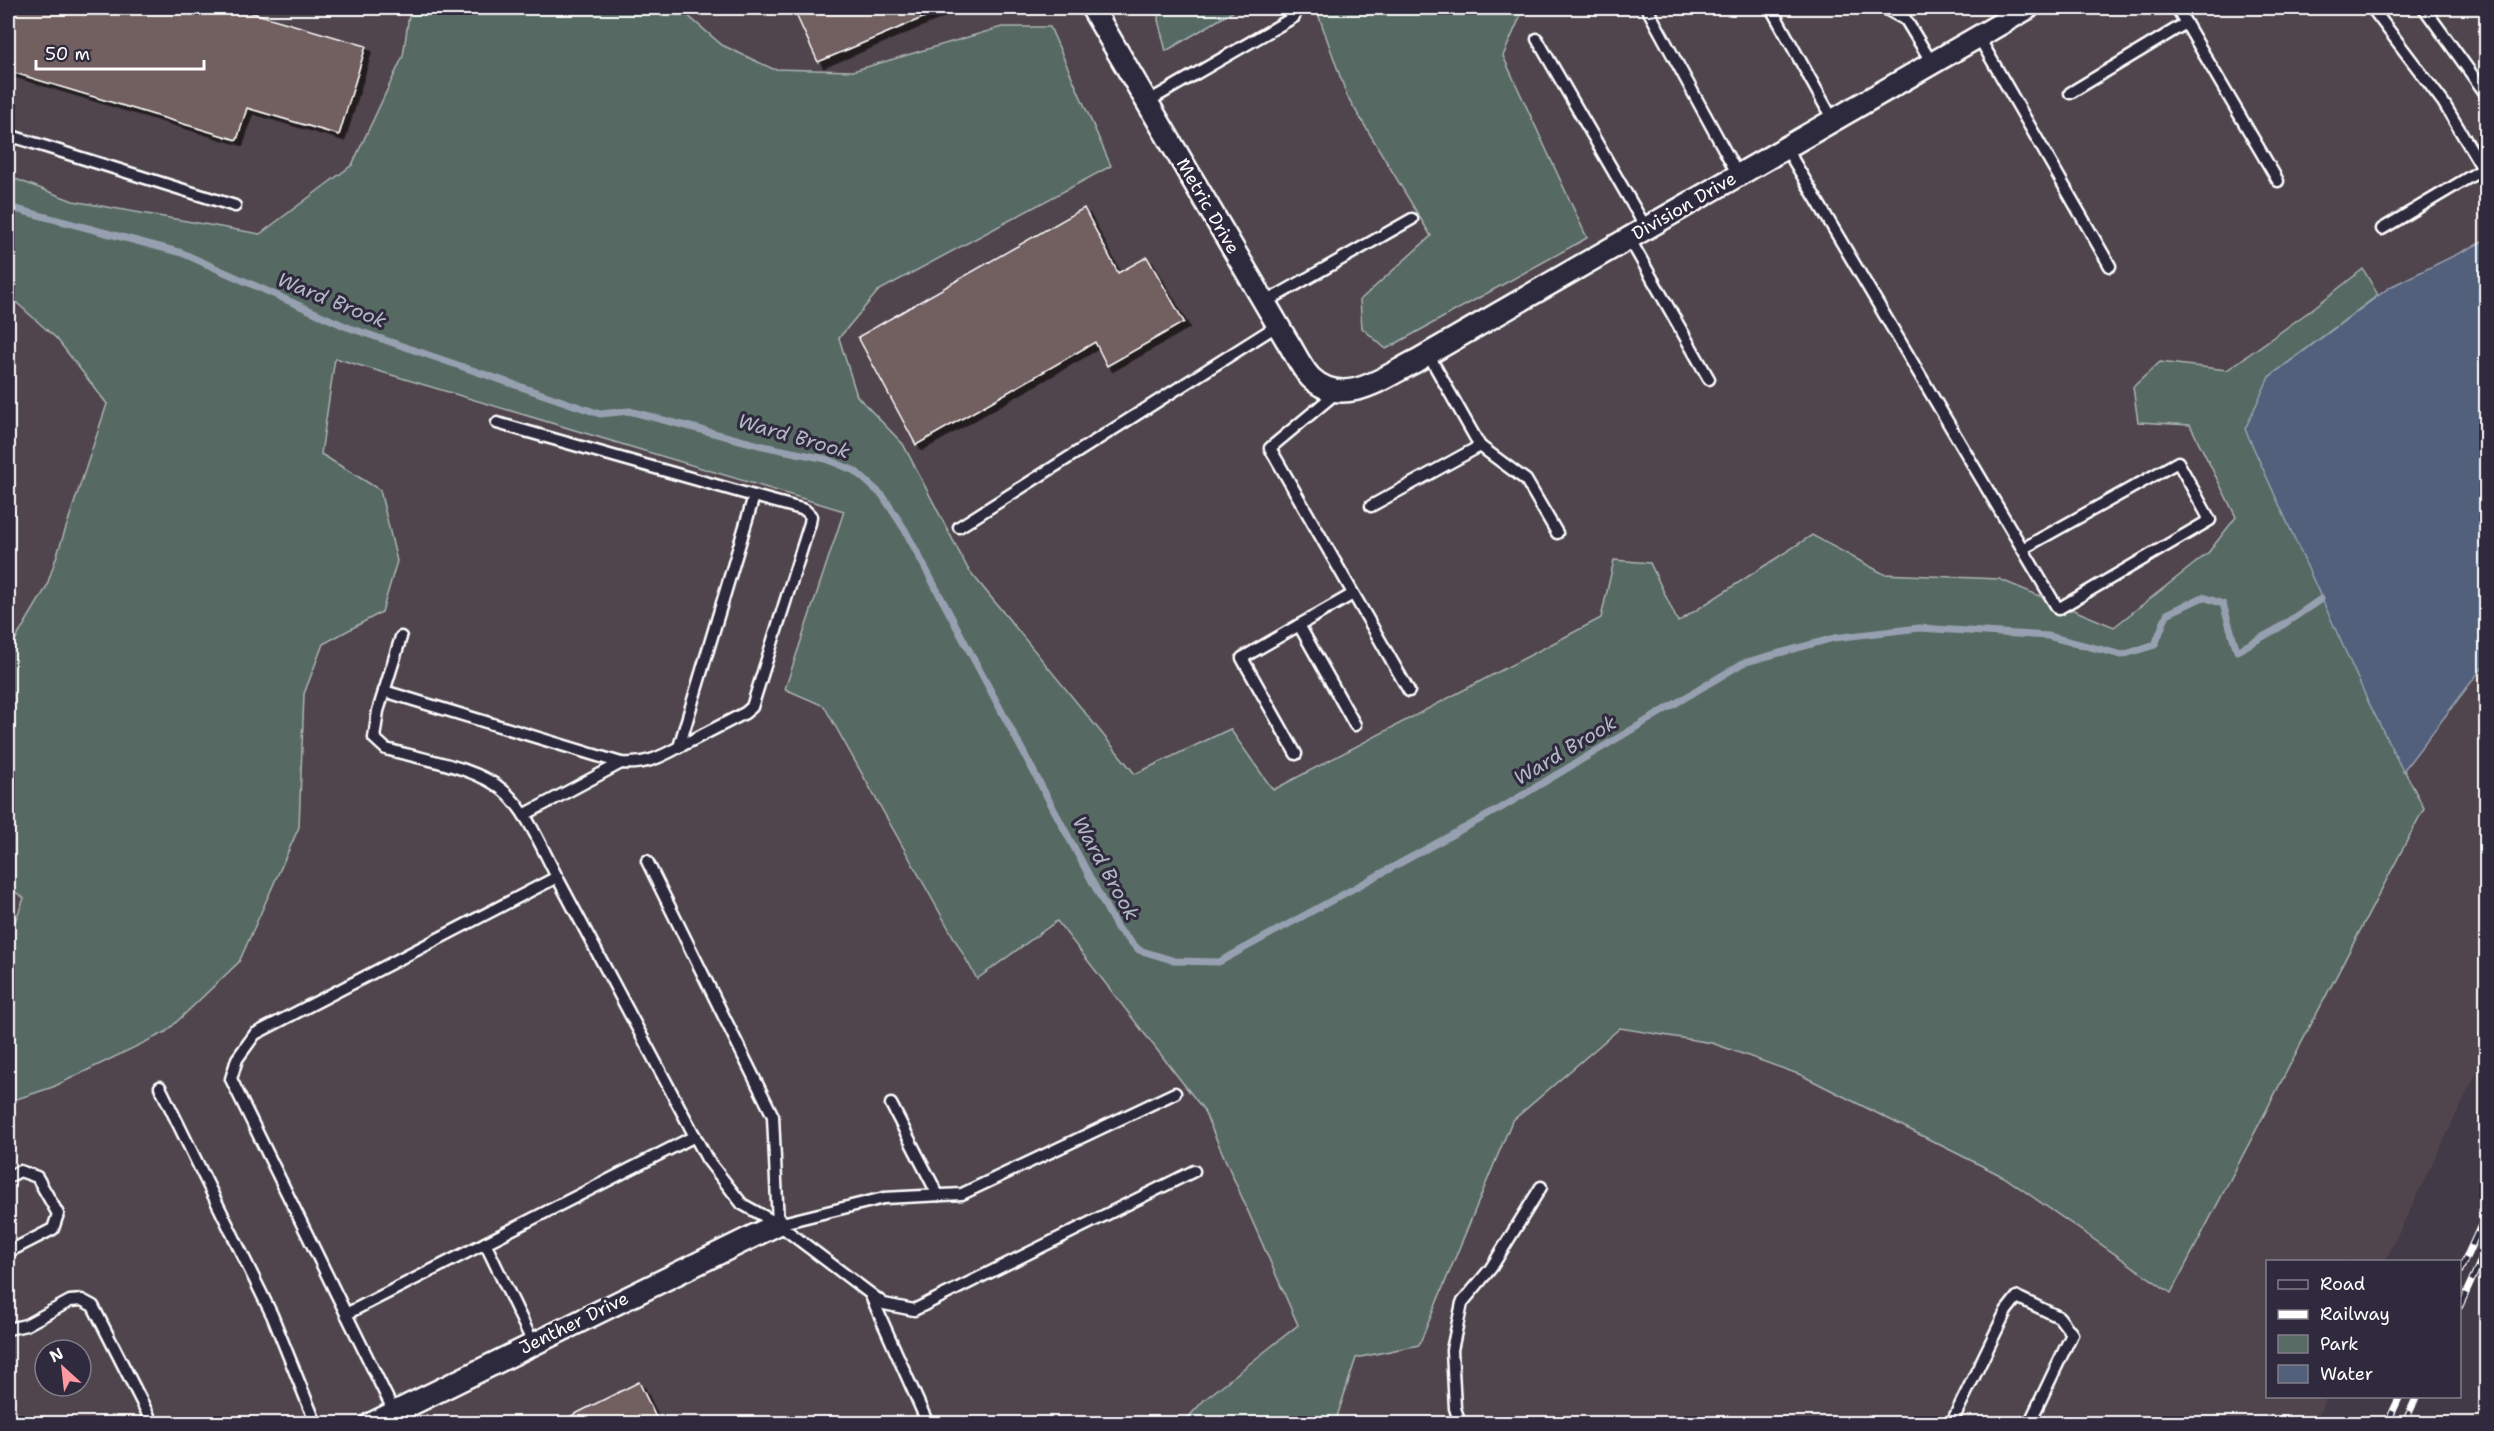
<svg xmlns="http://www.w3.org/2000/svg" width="2494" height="1431" viewBox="0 0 2494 1431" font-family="'Shantell Sans',sans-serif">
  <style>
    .built { fill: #51454e; fill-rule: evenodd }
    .green { fill: #576a64; stroke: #abb4b2; stroke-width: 1.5 }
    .water { fill: #52607b; stroke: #97a0b0; stroke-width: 1.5 }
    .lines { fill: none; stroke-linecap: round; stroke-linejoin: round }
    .stream { stroke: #97a0b0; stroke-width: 7 }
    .building { fill: #725e5f; stroke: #fff; stroke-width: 1.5; filter: url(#shadow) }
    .service-casing { stroke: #fff; stroke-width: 15 }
    .minor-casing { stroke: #fff; stroke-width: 26 }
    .service { stroke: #2f2a3d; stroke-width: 10 }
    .minor { stroke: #2f2a3d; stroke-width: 21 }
    .rail-casing { stroke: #fff; stroke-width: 7 }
    .rail { stroke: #2f2a3d; stroke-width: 4.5; stroke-dasharray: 14; stroke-linecap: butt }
    .labels { text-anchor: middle; stroke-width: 6; stroke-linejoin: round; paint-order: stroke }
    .street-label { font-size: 18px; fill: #fff; stroke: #2f2a3d }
    .water-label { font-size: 20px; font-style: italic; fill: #b1b7c4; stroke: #2f2a3d }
  </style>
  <defs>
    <filter id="shadow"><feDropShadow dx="5.5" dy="5.5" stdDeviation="0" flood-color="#0009"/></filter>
  </defs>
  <rect width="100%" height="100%" fill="#433a47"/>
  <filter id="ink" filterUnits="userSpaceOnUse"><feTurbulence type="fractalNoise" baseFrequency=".0167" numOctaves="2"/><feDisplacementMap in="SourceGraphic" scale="12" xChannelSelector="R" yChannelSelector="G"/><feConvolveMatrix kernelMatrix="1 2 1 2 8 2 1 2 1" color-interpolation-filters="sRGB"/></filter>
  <g filter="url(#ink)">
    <path class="built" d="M8 8H2486V1053L2385 1261 2268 1262V1396L2326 1397 2315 1423H8ZM45 1350H81V1386H45Z"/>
    <g class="green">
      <polygon points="410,8 679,8 722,45 773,69 853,71 1002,27 1050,27 1111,166 878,291 839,338 857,396 903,444 968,569 1135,774 1230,729 1273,790 1601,618 1614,560 1650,563 1678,622 1812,535 1884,574 1999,579 2114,627 2208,553 2236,517 2190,425 2138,422 2133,387 2160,362 2227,370 2307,313 2363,269 2378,295 2269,377 2367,699 2424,808 2171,1293 2004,1177 1801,1075 1712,1043 1620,1028 1512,1121 1419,1345 1356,1358 1335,1423 1183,1423 1204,1400 1298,1325 1203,1109 1057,921 977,979 824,706 785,689 844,511 335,358 321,454 380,490 397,561 382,612 323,644 304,694 299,827 239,962 166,1032 53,1087 8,1102 8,940 24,898 8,887 8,652 46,588 107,404 57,339 8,295 8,176 73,201 260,234 352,165 403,56"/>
      <polygon points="1159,8 1239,8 1166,51 1158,20"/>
      <polygon points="1316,8 1524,8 1503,56 1587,238 1386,349 1362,328 1360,300 1431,236 1347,96"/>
    </g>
    <polygon class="water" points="2486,240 2486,663 2403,771 2367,699 2245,429 2269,377 2390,287"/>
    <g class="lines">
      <polyline class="stream" points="8,207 182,253 347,327 600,414 629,411 763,446 826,459 855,471 883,496 905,530 1117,928 1139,950 1175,961 1219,962 1501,808 1743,663 1834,638 1919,628 2048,636 2122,655 2155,645 2167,614 2203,597 2223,604 2237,651 2277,629 2321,599"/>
    </g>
    <g class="building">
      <polygon points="8,8 236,8 366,46 339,135 247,108 237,140 8,71"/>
      <polygon points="793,8 946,8 818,62"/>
      <polygon points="1084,208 1118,273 1147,257 1184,322 1107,366 1095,342 916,445 858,337"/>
      <polygon points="639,1382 659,1424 555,1424"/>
    </g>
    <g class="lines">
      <g class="service-casing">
        <g id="service">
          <polyline points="1647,8 1738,175"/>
          <polyline points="1771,8 1833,120"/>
          <polyline points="1884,8 1906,20 1932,63"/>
          <polyline points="2177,8 2278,181"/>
          <polyline points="2372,8 2443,102 2483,169 2382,229"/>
          <polyline points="2424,8 2486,94"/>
          <polyline points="1978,36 2110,266"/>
          <polyline points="1537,39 1646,228"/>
          <polyline points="2070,93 2186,23"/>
          <polyline points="1147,102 1294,17"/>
          <polyline points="8,135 235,206"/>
          <polyline points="1786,148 2058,609 2210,520 2178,462 2024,548"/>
          <polyline points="1629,238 1709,379"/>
          <polyline points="1264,303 1412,219"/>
          <polyline points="1336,393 1270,448 1409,691"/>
          <polyline points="1480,446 1526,480 1557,533"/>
          <polyline points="1371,506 1480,446 1428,354"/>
          <polyline points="959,527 1278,325"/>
          <polyline points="1299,625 1355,725"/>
          <path d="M401 637 378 711 374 738 386 749C421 759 477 767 504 791 528 812 542 849 557 877"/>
          <path d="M384 691 621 763C644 765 659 758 679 747L754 496 497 423"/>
          <polyline points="679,747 745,713 752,707 810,523 811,516 805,510 754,496"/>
          <polyline points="1296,754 1242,658 1353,594"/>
          <polyline points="524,815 621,763"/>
          <polyline points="647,861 773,1116 778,1224"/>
          <polyline points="160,1087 272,1315 316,1424"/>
          <polyline points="891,1104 938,1195"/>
          <polyline points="8,1177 20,1171 37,1177 58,1214 53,1229 8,1252"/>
          <polyline points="778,1224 884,1198 962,1194 1175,1093"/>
          <polyline points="485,1243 533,1343"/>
          <polyline points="871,1296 928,1424"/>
          <polyline points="346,1314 695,1136"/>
          <polyline points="8,1329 26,1325 70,1301 82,1300 93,1306 153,1424"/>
          <polyline points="400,1424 231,1079 237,1059 255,1034 557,877 707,1159 742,1204 778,1224 884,1304 914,1310 1194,1171"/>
          <polyline points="1460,1424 1455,1408 1452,1350 1462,1303 1491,1268 1541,1187"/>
          <polyline points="1951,1424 2006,1311 2017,1297 2059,1317 2072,1334 2029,1424"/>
        </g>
      </g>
      <g class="minor-casing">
        <g id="minor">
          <path d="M1092 8 1286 339C1294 351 1301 368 1311 378 1344 409 1384 377 1416 361L2028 8"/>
          <polyline points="371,1424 778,1224"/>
        </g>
      </g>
      <use href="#service" class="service"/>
      <use href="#minor" class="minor"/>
      <g class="rail-casing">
        <g id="rail">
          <polyline points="2460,1271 2486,1214"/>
          <polyline points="2460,1306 2486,1249"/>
          <polyline points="2387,1424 2400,1396"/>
          <polyline points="2404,1424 2417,1396"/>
        </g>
      </g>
      <use href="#rail" class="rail"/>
    </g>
  </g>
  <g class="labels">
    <g class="street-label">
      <text transform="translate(1208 206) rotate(60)" y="6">Metric Drive</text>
      <text transform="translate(1684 206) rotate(-30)" y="6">Division Drive</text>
      <text transform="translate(574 1323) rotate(-26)" y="6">Jenther Drive</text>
    </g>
    <g class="water-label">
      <text transform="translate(332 300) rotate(22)" y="7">Ward Brook</text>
      <text transform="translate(794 436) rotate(16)" y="7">Ward Brook</text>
      <text transform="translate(1565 750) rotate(-31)" y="7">Ward Brook</text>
      <text transform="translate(1106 868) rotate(61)" y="7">Ward Brook</text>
    </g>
  </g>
  <rect width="2494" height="1431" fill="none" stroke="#2f2a3d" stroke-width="30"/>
  <rect x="15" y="15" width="2464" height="1401" fill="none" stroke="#fff" stroke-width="2" filter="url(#ink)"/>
  <rect x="2266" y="1260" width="195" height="138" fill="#2f2a3d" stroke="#827f8b" stroke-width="1.5"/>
  <rect x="2278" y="1280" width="30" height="9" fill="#2f2a3d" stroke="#827f8b" stroke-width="1.5"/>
  <text x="2320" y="1290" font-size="18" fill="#ffffff">Road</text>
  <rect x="2278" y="1310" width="30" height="9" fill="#ffffff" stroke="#827f8b" stroke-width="1.5"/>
  <text x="2320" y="1320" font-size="18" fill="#ffffff">Railway</text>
  <rect x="2278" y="1335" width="30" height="18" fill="#576a64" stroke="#827f8b" stroke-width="1.5"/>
  <text x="2320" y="1350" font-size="18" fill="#ffffff">Park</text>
  <rect x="2278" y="1365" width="30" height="18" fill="#52607b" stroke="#827f8b" stroke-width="1.5"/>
  <text x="2320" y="1380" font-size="18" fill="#ffffff">Water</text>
  <g transform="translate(63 1368) rotate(333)"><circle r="28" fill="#2f2a3d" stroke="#827f8b" stroke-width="1.5"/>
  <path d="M0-4.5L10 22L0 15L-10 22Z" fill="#ff9aa2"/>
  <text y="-9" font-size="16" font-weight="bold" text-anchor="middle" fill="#ffffff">N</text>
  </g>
  <path d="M36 60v9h168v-9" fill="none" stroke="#ffffff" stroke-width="3"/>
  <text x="45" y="60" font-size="18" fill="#ffffff" stroke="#2f2a3d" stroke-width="4.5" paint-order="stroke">50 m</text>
</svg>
